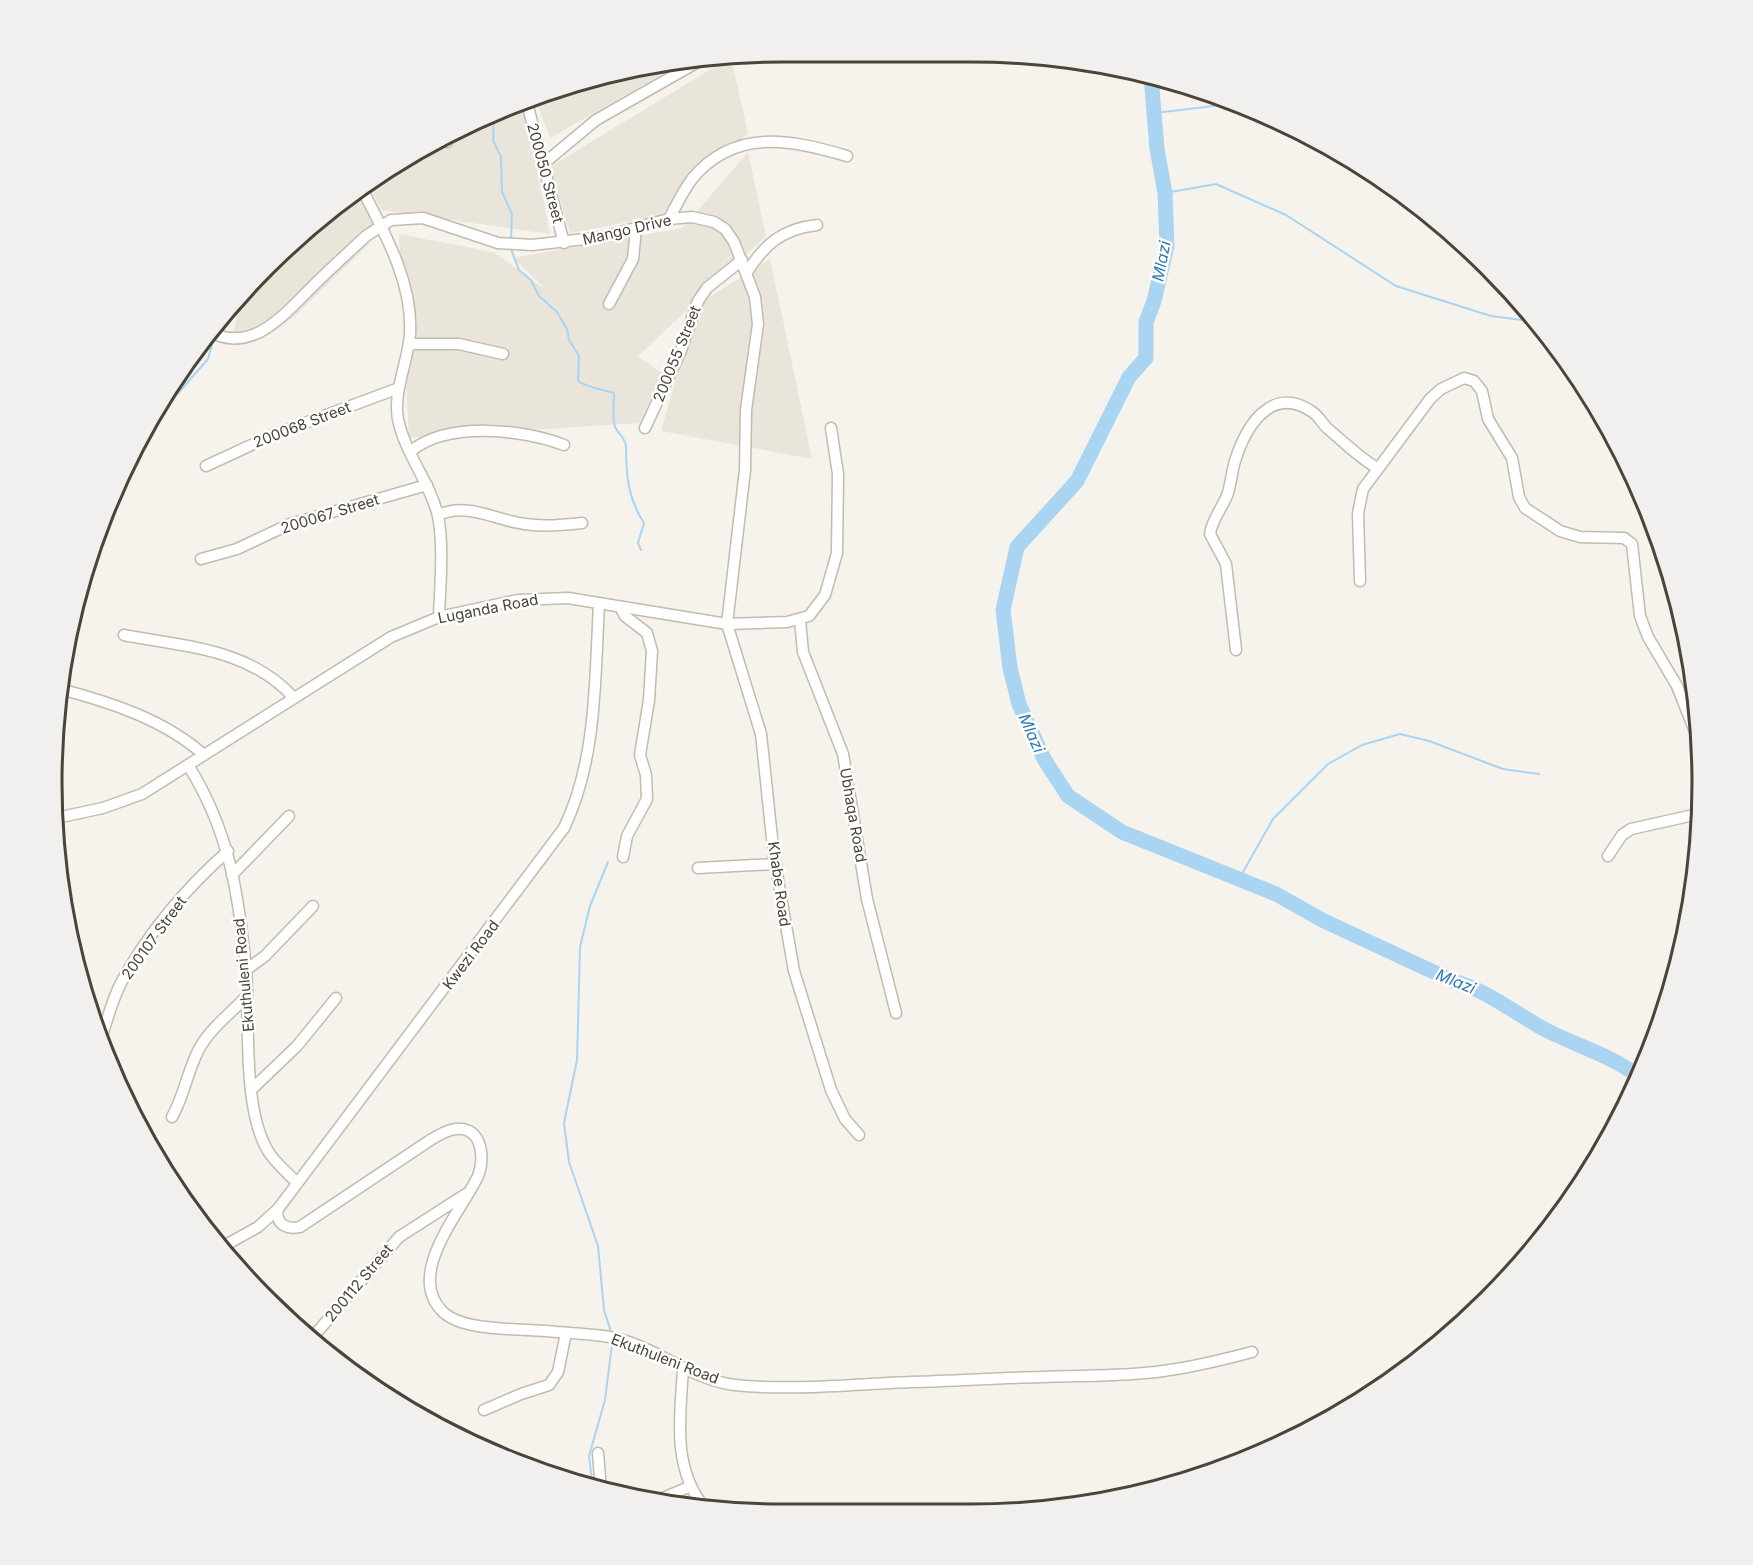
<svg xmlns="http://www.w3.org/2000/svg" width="1753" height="1565" viewBox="0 0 1753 1565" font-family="Inter,sans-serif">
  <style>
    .residential { fill: #eae5da }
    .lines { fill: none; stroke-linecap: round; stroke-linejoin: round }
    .stream { stroke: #a9d4f2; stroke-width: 2 }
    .river { stroke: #a9d4f2; stroke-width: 15 }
    .minor-casing { stroke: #c2bbae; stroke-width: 13 }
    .minor { stroke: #fff; stroke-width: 10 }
    .labels { text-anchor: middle; stroke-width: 5; stroke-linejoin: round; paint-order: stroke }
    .street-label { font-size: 15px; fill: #4b4439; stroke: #fff }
    .water-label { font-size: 16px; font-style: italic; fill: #2e7ab2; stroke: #fff }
    .rim { fill: none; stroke: #4b4439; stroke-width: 3 }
  </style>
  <rect width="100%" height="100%" fill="#f6f3ec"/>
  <g class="residential">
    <polygon points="731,57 748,133 661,216 570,233 550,167"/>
    <polygon points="685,61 550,138 536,100 639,65"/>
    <polygon points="524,104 550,234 382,210 367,184 459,126"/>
    <polygon points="748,152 766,236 638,356 663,374 639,423 409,438 399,234 493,252 549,292 513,258 683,228"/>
    <polygon points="356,191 374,225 310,284 372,241 294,317 256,339 224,344 239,333 234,333 238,301 337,202"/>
    <polygon points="770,259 812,459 661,431 697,305"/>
  </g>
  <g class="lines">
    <g class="stream">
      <polyline points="1155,113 1239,103"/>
      <polyline points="494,115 493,140 501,157 502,192 512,214 511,240"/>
      <polyline points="1165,193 1216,184 1286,215 1396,286 1491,316 1537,322"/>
      <path d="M511 249 519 270 531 280 539 296 557 312 567 329 569 340 579 356 578 381C588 388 602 389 614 393 614 403 612 417 615 427 618 434 626 438 626 447 626 475 628 499 644 523L638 543 641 550"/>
      <polyline points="217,329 224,315"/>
      <polyline points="125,462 166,407 208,359 214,337"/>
      <polyline points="608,862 590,906 580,947 577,1060 564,1123 569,1162 598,1246 604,1310 611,1332"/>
      <polyline points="1239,879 1273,819 1328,764 1362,745 1400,734 1429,741 1503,769 1539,774"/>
      <polyline points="593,1489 589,1456 605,1400 612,1344"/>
    </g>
    <path class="river" d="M1151 76 1157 149 1165 193 1167 246 1154 301 1146 322V358L1129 377 1077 481 1017 547 1003 610 1010 668 1019 704 1044 759 1068 796 1122 832 1276 894 1322 920 1453 981C1486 990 1512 1011 1542 1028 1574 1045 1608 1054 1637 1075"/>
    <g class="minor-casing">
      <g id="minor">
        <polyline points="527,103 564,243"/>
        <polyline points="439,139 447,142"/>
        <polyline points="542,165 596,120 703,59"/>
        <path d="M361 187C384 232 413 282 410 334 408 362 393 391 398 419 405 454 430 482 438 516 444 546 440 587 439 617"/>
        <path d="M669 219C676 206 683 191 692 179 735 127 792 140 847 156"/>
        <path d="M747 272C765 244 782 229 817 225"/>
        <polyline points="609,304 633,259 636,228"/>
        <path d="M208 331C253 356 286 312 314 285 331 268 349 252 366 236L391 220 423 218 498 243 532 245 602 237 669 219 692 217 714 222 725 229 734 242 755 297 758 324 746 410 745 470 727 624 761 734 774 857 794 971 831 1090 845 1119 859 1135"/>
        <polyline points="409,344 459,344 503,354"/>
        <polyline points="645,428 680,353 698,301 707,288 742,260"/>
        <path d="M410 452C446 421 523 429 564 445"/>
        <polyline points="206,466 275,434 399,388"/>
        <path d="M438 515C470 502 494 520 525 524 544 527 563 525 582 523"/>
        <polyline points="201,559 237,549 290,524 427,485"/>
        <polyline points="1360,581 1358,513 1363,489 1430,399 1441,389 1464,378 1474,381 1482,391 1488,419 1512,458 1519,497 1525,508 1560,531 1580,537 1624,538 1632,544 1640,616 1648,637 1677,686 1700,744"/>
        <polyline points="620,607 625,616 647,633 652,651 649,700 640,755 646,775 647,799 627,836 623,857"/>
        <polyline points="800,620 803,652 843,754 867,899 896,1013"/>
        <path d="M124 635C185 647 249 648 294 698"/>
        <path d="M1236 650 1226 564 1210 534C1212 519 1223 507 1228 493 1231 482 1232 471 1235 461 1246 426 1271 385 1311 411 1318 415 1322 423 1327 428 1344 442 1358 457 1377 468"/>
        <path d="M60 689C110 702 165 720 204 755"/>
        <path d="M188 765C229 830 239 895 246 970 250 1022 242 1108 268 1151 275 1163 287 1172 296 1182"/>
        <polyline points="56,818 103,808 142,794 391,637 439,617 518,600 568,598 727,624 787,622 809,616 825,595 837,553 838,474 831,428"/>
        <polyline points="1608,856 1622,835 1631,829 1698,814"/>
        <polyline points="698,868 776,864"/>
        <polyline points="232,875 289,816"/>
        <polyline points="246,970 265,956 313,906"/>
        <path d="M101 1038C108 1019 112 999 122 981 148 933 187 887 228 851"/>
        <polyline points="251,1090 297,1046 336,998"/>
        <path d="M172 1117C184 1096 187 1073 198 1051 209 1029 230 1014 247 996"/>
        <path d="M278 1209C275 1224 287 1230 300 1227L432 1139C437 1136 444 1132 451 1130 481 1122 486 1156 478 1176 462 1211 404 1274 443 1312 465 1333 527 1328 557 1332 580 1334 603 1334 626 1341 664 1353 694 1380 735 1385 788 1391 857 1384 911 1382 954 1381 997 1378 1040 1377 1080 1375 1123 1377 1163 1371 1193 1367 1222 1360 1252 1352"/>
        <path d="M222 1247 258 1227 278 1209 564 828C597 760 595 677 599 603"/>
        <polyline points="312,1338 399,1237 466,1194"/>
        <path d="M683 1369C680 1418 672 1467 704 1507"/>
        <polyline points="484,1410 521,1394 549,1385 558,1372 566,1333"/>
        <polyline points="598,1453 601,1490"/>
        <polyline points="658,1500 689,1487"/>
      </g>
    </g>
    <use href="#minor" class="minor"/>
  </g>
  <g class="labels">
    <g class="street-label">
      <text transform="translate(545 173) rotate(75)" y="5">200050 Street</text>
      <text transform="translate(627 230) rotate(-13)" y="5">Mango Drive</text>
      <text transform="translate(677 354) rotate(-68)" y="5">200055 Street</text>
      <text transform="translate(302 425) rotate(-21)" y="5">200068 Street</text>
      <text transform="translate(330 514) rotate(-17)" y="5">200067 Street</text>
      <text transform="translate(488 609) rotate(-11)" y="5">Luganda Road</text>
      <text transform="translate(853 815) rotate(80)" y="5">Ubhaqa Road</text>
      <text transform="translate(779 884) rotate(82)" y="5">Khabe Road</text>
      <text transform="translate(154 938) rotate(-54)" y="5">200107 Street</text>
      <text transform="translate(471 955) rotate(-53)" y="5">Kwezi Road</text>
      <text transform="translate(244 975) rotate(-95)" y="5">Ekuthuleni Road</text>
      <text transform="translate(359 1283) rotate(-50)" y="5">200112 Street</text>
      <text transform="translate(665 1359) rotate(21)" y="5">Ekuthuleni Road</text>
    </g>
    <g class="water-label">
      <text transform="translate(1161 261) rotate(-79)" y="6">Mlazi</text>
      <text transform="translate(1032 733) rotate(66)" y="6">Mlazi</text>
      <text transform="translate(1456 981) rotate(22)" y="6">Mlazi</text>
    </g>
  </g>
  <path d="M0 0H1753V1565H0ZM783 62H971A721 721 0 0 1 1692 783V783A721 721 0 0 1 971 1504H783A721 721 0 0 1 62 783V783A721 721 0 0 1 783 62Z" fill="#f1f0ef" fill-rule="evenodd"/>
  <path class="rim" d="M783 62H971A721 721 0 0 1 1692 783V783A721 721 0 0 1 971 1504H783A721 721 0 0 1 62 783V783A721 721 0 0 1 783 62Z"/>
</svg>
